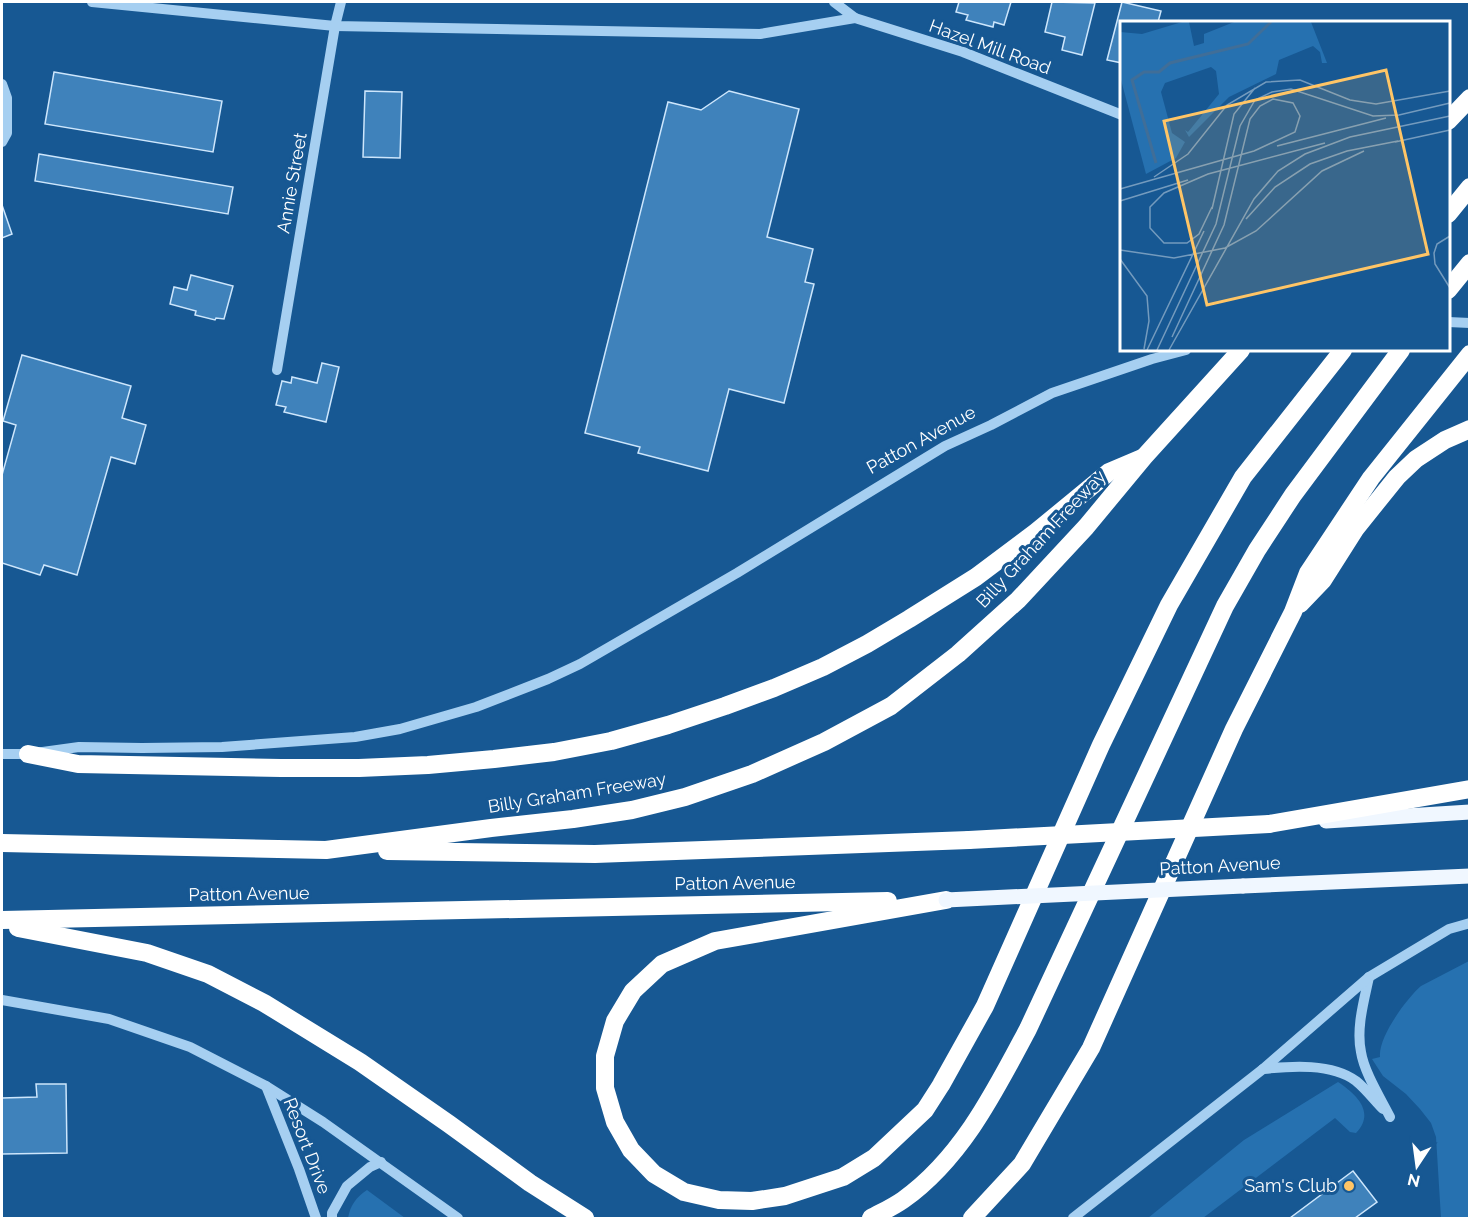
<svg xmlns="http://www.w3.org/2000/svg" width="1471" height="1220" viewBox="0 0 1471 1220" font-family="Raleway,sans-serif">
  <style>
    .green { fill: #2671b0 }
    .building { fill: #3f82bb; stroke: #cde6fc; stroke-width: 1.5 }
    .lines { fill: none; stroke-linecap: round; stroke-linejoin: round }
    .minor { stroke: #a6cff1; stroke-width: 10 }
    .major { stroke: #f0f7ff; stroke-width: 15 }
    .highway { stroke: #fff; stroke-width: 18 }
    .major-bridge { stroke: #f0f7ff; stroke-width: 15 }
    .highway-bridge { stroke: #fff; stroke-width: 18 }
    .poi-dot { fill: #ffc566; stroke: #175893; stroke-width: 2 }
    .labels { text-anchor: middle; stroke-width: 6; stroke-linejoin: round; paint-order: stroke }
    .street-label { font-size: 18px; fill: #fff; stroke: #175893 }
    .poi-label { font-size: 18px; fill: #fff; stroke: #175893; text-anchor: end }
    .inset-river { fill: none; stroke: #406e98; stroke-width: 3 }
    .inset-road { fill: none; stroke: #749bbe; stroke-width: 1.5 }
    .view { fill: #ffc566; fill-opacity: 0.15; stroke: #ffc566; stroke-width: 3 }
    .inset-edge { fill: none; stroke: #fff; stroke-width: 3 }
  </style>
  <rect width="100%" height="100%" fill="#175893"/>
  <g class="green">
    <path d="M1469 961V1218H1441L1436 1137 1431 1123 1420 1109 1406 1094 1383 1076 1372 1059 1380 1057C1378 1037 1407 998 1421 986Z"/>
    <path d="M1338 1082C1356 1094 1376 1112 1356 1133L1350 1132 1335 1118 1203 1218H1148L1244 1140Z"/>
    <path d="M367 1190 405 1218H348C350 1206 356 1197 367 1190Z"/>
  </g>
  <g class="building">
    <polygon points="959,2 1011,2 1004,25 994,22 993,27 966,20 968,15 956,12"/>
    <polygon points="1052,2 1095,3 1082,55 1062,50 1065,37 1045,32"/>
    <polygon points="1122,2 1161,11 1158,22 1122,22 1122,63 1107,60"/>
    <polygon points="54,72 222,101 213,152 45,124"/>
    <polygon points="365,91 402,92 400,158 363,157"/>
    <polygon points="729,91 799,109 767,237 813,249 805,282 814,284 784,403 729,389 708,471 638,453 640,447 585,433 668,102 701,110"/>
    <polygon points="39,154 233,187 228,214 35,181"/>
    <polygon points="2,205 12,234 2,238"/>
    <polygon points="191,275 233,286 224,319 216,318 215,320 195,315 196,311 170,304 174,287 187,290"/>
    <polygon points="22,355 131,386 122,418 146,425 135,464 111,457 77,575 44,565 40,575 2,563 2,475 16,425 3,421"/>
    <polygon points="322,363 339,367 326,422 284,412 286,407 276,405 282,381 291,383 292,377 317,383"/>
    <polygon points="36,1084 66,1084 67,1153 2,1154 2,1098 37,1097"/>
    <polygon points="1353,1171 1377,1202 1355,1218 1290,1218"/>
  </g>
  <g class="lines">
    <g class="minor">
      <polyline points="92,2 335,26 760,34 855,18 963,52 1122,115"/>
      <polyline points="834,2 855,18"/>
      <polyline points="2,84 7,98 7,133 2,142"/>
      <polyline points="1448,322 1470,323"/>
      <polyline points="277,370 335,26 341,2"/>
      <polyline points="2,754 28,754 79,747 142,748 222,747 355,737 400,729 476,707 548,679 580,664 737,573 945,446 991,425 1052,393 1152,359 1186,350"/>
      <path d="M1369 977C1364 1001 1356 1028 1361 1052 1364 1072 1381 1099 1390 1117"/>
      <polyline points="2,1000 109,1019 190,1047 266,1086 323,1122 458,1218"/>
      <path d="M1263 1069C1291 1066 1332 1063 1356 1081 1366 1089 1374 1100 1383 1109"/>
      <polyline points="266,1086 299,1169 316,1218"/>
      <polyline points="332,1218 332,1213 347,1186 370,1167 381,1162"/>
      <polyline points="1073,1218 1263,1069 1369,977 1449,929 1470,923"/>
    </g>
    <g class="major">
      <polyline points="1326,821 1470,812"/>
      <polyline points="1243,886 1470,876"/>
    </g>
    <g class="highway">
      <polyline points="1448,121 1470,98"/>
      <polyline points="1448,214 1470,187"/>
      <polyline points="1448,290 1470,263"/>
      <polyline points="1300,604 1323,580 1356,528 1397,477 1416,459 1445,440 1470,429"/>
      <polyline points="28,754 78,764 281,768 359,768 428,765 494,759 554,752 611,741 668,725 725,706 774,688 823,667 867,644 909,619 976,577 1036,532 1109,472 1142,458"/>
      <polyline points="1269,824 1470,789"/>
      <polyline points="2,843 326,850 491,828 573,819 632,810 685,797 752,774 824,742 891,706 958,654 1018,600 1086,527 1144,457 1241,350"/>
      <polyline points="387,851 595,854 969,840"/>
      <polyline points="946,900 715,941 662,964 633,991 615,1021 605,1056 605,1088 615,1122 631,1150 654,1174 684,1192 719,1200 752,1201 785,1196 843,1177 874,1158 925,1110 941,1085 985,1006 1101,745 1169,605 1243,477 1343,350"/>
      <polyline points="2,920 888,901"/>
      <polyline points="18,928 147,953 208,974 264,1003 360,1062 449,1124 530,1183 585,1218"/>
      <path d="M871 1218C882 1212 893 1207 903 1200 962 1158 995 1091 1028 1029L1225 606 1257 550 1293 495 1401 350"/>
      <polyline points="972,1218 1022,1164 1091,1048 1234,729 1293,612 1308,573 1371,478 1470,354"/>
    </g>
    <polyline class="major-bridge" points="946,900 1243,886"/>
    <polyline class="highway-bridge" points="969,840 1269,824"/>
  </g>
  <circle class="poi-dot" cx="1349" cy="1186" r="6"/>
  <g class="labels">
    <g class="street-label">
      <text transform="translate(990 47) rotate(20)" y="6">Hazel Mill Road</text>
      <text transform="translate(292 183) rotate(-80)" y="6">Annie Street</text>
      <text transform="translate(921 440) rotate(-29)" y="6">Patton Avenue</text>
      <text transform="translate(1041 539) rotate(-47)" y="6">Billy Graham Freeway</text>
      <text transform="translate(577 793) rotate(-9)" y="6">Billy Graham Freeway</text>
      <text transform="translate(1220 866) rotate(-3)" y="6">Patton Avenue</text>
      <text transform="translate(735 883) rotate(-1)" y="6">Patton Avenue</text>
      <text transform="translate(249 894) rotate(-1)" y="6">Patton Avenue</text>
      <text transform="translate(307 1146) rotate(69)" y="6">Resort Drive</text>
    </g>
    <g class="poi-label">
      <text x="1337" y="1192">Sam's Club</text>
    </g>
  </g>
  <g transform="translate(1120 21)">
    <rect width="330" height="330" fill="#175893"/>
    <path d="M62 1H69L74 25 84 22V13L114 1H191L207 42H202L200 31 193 25 159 39 156 53 109 76 69 116 65 109 68 111 99 73 96 50 91 46 45 62 41 71 52 112 65 121 56 137 26 153 0 55V11L22 13Z" fill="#2671b0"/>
    <path class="inset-river" d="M36 142 12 59 24 51H39L50 42 128 23 151 1"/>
    <path class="inset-road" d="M275 121 330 109M157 125 266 97M34 156 68 133 107 84 146 61 180 59 230 79 256 83 330 70M0 168 134 130M0 180 68 159M92 186 79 213 67 222H44L30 207V186L44 172 88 153 205 122M92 188 114 93 135 67M126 198 155 166 190 143 227 130 278 120M330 215 317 223 314 232 315 243 330 267M0 229 54 237 105 227 136 210 202 150 244 130M0 238 27 275 29 300 24 328M52 316 104 204 130 98 140 85 153 78 173 82 180 95 175 111 134 130M27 329 84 210M37 329 96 203 120 105 135 79 152 71 171 68 253 95 279 94 330 82M49 329 134 178 158 150 185 133 230 116 330 95"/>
    <path class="view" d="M266 49 308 233 87 284 44 100Z"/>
    <rect width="330" height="330" class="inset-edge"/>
  </g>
  <rect width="1471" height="1220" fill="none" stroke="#ffffff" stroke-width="6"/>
  <g transform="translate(1417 1166) rotate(193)" stroke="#175893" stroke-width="4.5" paint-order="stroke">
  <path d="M0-4.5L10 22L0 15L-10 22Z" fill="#ffffff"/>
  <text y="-9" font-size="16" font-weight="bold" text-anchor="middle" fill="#ffffff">N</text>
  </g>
</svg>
